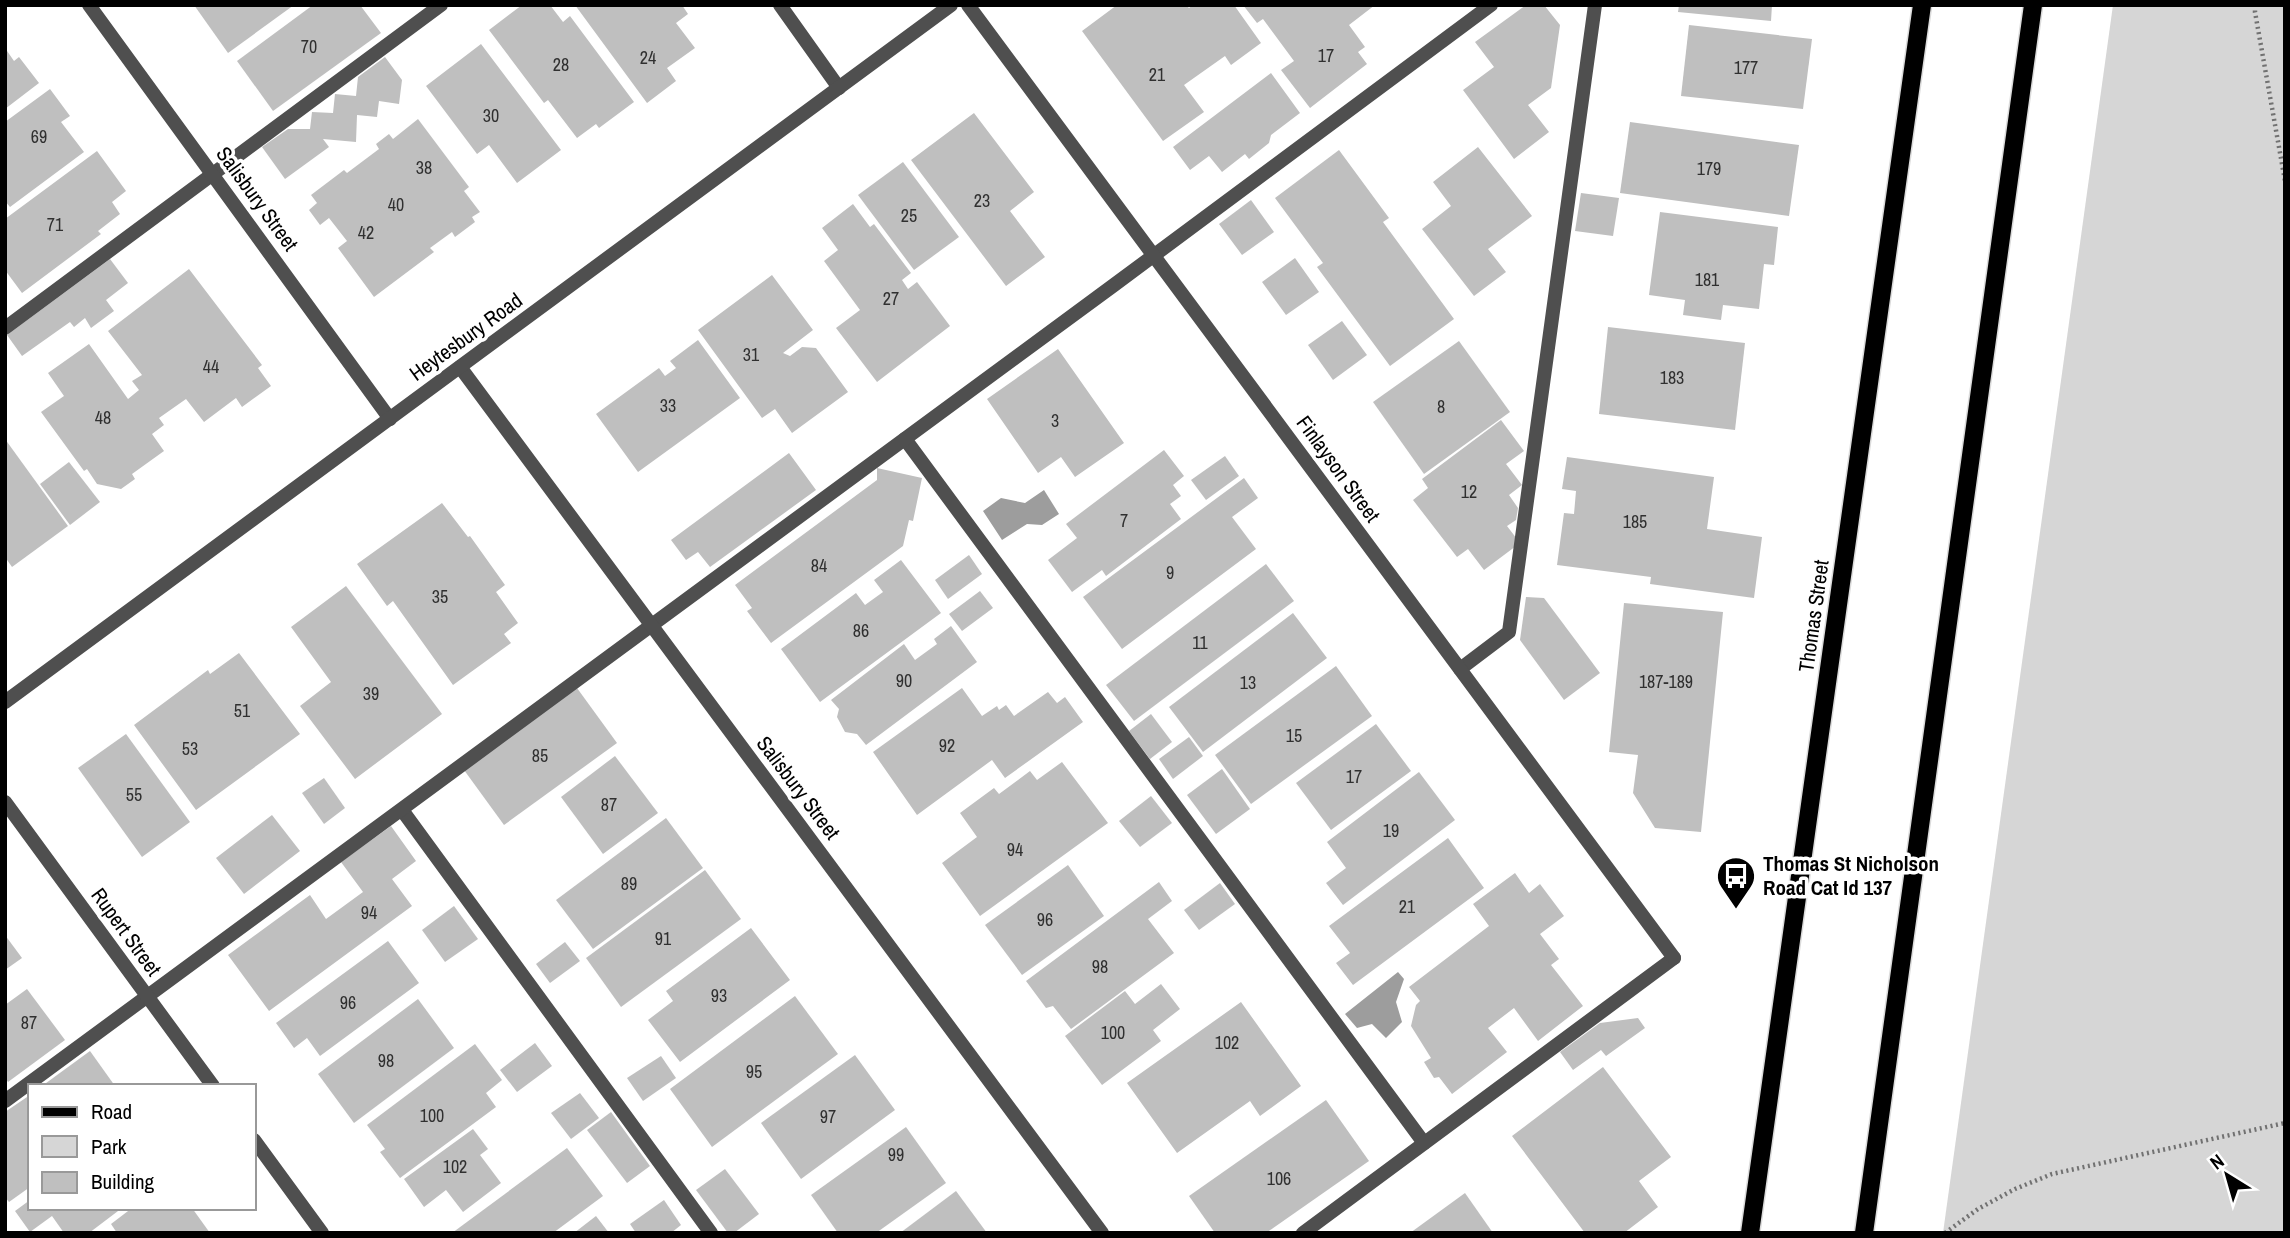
<svg xmlns="http://www.w3.org/2000/svg" width="2290" height="1238" viewBox="0 0 2290 1238" font-family="'Archivo Narrow',sans-serif">
  <style>
    .green { fill: #d6d6d6 }
    .water { fill: #9d9d9d }
    .building { fill: #bfbfbf }
    .lines { fill: none; stroke-linecap: round; stroke-linejoin: round }
    .primary-casing { stroke: #dbdbdb; stroke-width: 21 }
    .path { stroke: #717171; stroke-width: 4.5; stroke-dasharray: 2 3.5; stroke-linecap: butt }
    .lane { stroke: #4f4f4f; stroke-width: 14 }
    .street { stroke: #4f4f4f; stroke-width: 14 }
    .primary { stroke: #000; stroke-width: 18 }
    .labels { text-anchor: middle; stroke-width: 7; stroke-linejoin: round; paint-order: stroke }
    .number-label { font-size: 18px; fill: #303030 }
    .street-label { font-size: 21px; fill: #000; stroke: #fff }
    .poi-label { font-size: 21px; font-weight: bold; fill: #000; stroke: #fff; text-anchor: start }
  </style>
  <rect width="100%" height="100%" fill="#fff"/>
  <polygon class="green" points="2113,5 2285,5 2285,1233 1943,1233"/>
  <g class="water">
    <polygon points="1044,490 1059,514 1042,525 1027,524 1002,540 983,511 1001,498 1025,503"/>
    <polygon points="1398,972 1404,979 1396,1002 1402,1022 1386,1038 1372,1024 1357,1028 1345,1014"/>
  </g>
  <g class="building">
    <polygon points="194,5 294,5 228,53"/>
    <polygon points="313,5 360,5 381,33 273,111 237,61"/>
    <polygon points="522,5 550,5 563,22 570,16 634,102 599,128 596,124 577,138 548,100 544,103 489,30"/>
    <polygon points="575,5 682,5 688,14 676,23 695,48 667,68 676,81 647,103"/>
    <polygon points="1117,5 1186,5 1189,8 1193,5 1234,5 1261,43 1231,65 1225,56 1184,85 1204,112 1163,141 1082,31"/>
    <polygon points="1243,5 1375,5 1349,25 1365,47 1358,52 1367,64 1310,108 1281,70 1294,61 1263,19 1257,23"/>
    <polygon points="1526,5 1544,5 1560,25 1551,88 1528,105 1549,132 1514,159 1463,90 1494,67 1475,42"/>
    <polygon points="1679,5 1772,5 1771,21 1678,12"/>
    <polygon points="1689,25 1812,39 1803,109 1681,96"/>
    <polygon points="481,44 561,150 517,183 489,145 477,154 426,86"/>
    <polygon points="5,48 14,61 19,57 39,83 5,109"/>
    <polygon points="385,57 402,80 399,104 379,101 377,117 357,115 356,142 323,139 329,147 285,179 262,147 288,129 310,129 312,112 333,113 335,94 356,96 358,77"/>
    <polygon points="1271,73 1300,113 1271,135 1269,143 1249,159 1245,154 1222,172 1209,156 1190,170 1173,147"/>
    <polygon points="50,89 70,116 61,122 84,152 10,207 5,201 5,122"/>
    <polygon points="974,113 1034,192 1010,211 1045,257 1006,286 911,160"/>
    <polygon points="418,119 469,187 464,191 480,212 472,217 475,222 455,237 452,232 430,248 434,252 374,297 338,248 347,241 329,218 320,225 309,210 317,203 311,195 344,170 347,173 379,149 376,144 389,134 393,139"/>
    <polygon points="1630,122 1799,145 1789,216 1620,193"/>
    <polygon points="1478,147 1532,216 1488,249 1506,272 1474,296 1422,229 1451,206 1433,182"/>
    <polygon points="1339,150 1389,218 1383,222 1454,319 1390,366 1317,267 1323,263 1275,198"/>
    <polygon points="97,151 126,191 112,202 120,214 98,231 101,234 22,293 5,270 5,219"/>
    <polygon points="903,162 959,237 914,270 858,195"/>
    <polygon points="1581,193 1619,198 1613,236 1575,231"/>
    <polygon points="1251,200 1274,232 1242,255 1219,224"/>
    <polygon points="853,204 870,227 874,224 911,273 902,280 908,289 917,282 950,326 877,382 836,328 860,310 824,261 838,250 822,228"/>
    <polygon points="1660,212 1778,227 1774,265 1764,264 1759,309 1723,305 1721,320 1683,315 1685,300 1649,295"/>
    <polygon points="1295,258 1319,292 1286,315 1262,282"/>
    <polygon points="110,259 128,283 106,300 114,311 91,328 85,318 74,327 70,322 22,356 7,335"/>
    <polygon points="189,269 262,365 258,368 271,386 242,407 236,398 204,422 186,399 159,418 164,425 152,434 164,451 132,474 135,479 121,489 97,484 87,469 84,471 41,412 64,396 48,373 89,344 128,399 139,390 132,381 142,375 108,331"/>
    <polygon points="772,275 813,330 783,353 790,356 802,347 816,348 848,392 792,433 775,409 762,418 698,330"/>
    <polygon points="1342,321 1367,355 1333,380 1308,345"/>
    <polygon points="1608,327 1745,343 1735,430 1599,414"/>
    <polygon points="698,340 740,398 638,472 596,414 659,368 665,376 676,368 670,361"/>
    <polygon points="1459,341 1510,412 1424,474 1373,402"/>
    <polygon points="1058,349 1124,443 1075,477 1061,457 1038,473 987,399"/>
    <polygon points="1501,420 1524,451 1506,464 1522,485 1509,495 1518,508 1516,520 1507,526 1520,543 1484,570 1468,549 1457,557 1413,500 1428,488 1422,479"/>
    <polygon points="5,439 68,526 12,567 5,557"/>
    <polygon points="1164,450 1184,476 1173,485 1181,496 1170,504 1181,519 1106,576 1102,570 1072,592 1048,560 1077,538 1066,524"/>
    <polygon points="789,453 816,490 710,567 698,552 686,560 671,540"/>
    <polygon points="1225,456 1239,476 1206,500 1191,480"/>
    <polygon points="1567,457 1714,477 1707,529 1762,537 1754,598 1650,584 1651,577 1557,565 1564,513 1574,514 1576,491 1562,489"/>
    <polygon points="69,462 100,502 70,525 40,484"/>
    <polygon points="877,468 922,478 913,521 909,520 903,546 771,643 747,611 752,608 735,585 877,480"/>
    <polygon points="1244,478 1258,498 1232,517 1256,549 1122,649 1083,597"/>
    <polygon points="442,503 468,537 470,536 505,585 496,592 518,623 504,634 511,643 453,685 393,601 387,606 357,564"/>
    <polygon points="969,555 982,574 948,599 935,580"/>
    <polygon points="901,560 941,613 820,702 781,649 856,593 865,605 883,592 874,580"/>
    <polygon points="1266,564 1294,601 1134,721 1106,685"/>
    <polygon points="346,586 442,714 355,779 300,706 331,682 291,627"/>
    <polygon points="980,591 993,608 962,631 949,614"/>
    <polygon points="1526,597 1544,598 1600,673 1564,700 1520,640"/>
    <polygon points="1624,603 1723,612 1701,832 1655,828 1633,793 1638,755 1609,752"/>
    <polygon points="1293,613 1327,658 1203,752 1169,707"/>
    <polygon points="951,626 977,662 866,745 857,734 845,732 837,717 839,709 831,700 904,644 915,660 937,644 934,639"/>
    <polygon points="239,653 300,734 196,810 134,725 208,670 210,674"/>
    <polygon points="1336,666 1372,716 1251,804 1215,755"/>
    <polygon points="577,688 617,743 504,825 464,770"/>
    <polygon points="962,688 982,716 997,706 999,710 1006,705 1014,716 1048,692 1057,703 1065,697 1083,722 1005,778 992,760 917,815 873,752"/>
    <polygon points="1151,714 1172,742 1150,759 1129,731"/>
    <polygon points="1376,724 1411,771 1331,830 1296,783"/>
    <polygon points="126,734 190,822 142,857 78,768"/>
    <polygon points="1189,737 1203,756 1173,779 1159,759"/>
    <polygon points="615,756 658,813 603,854 561,797"/>
    <polygon points="1062,762 1108,823 980,916 942,863 977,837 960,813 994,788 999,794 1030,771 1037,780"/>
    <polygon points="1222,769 1250,809 1216,834 1187,795"/>
    <polygon points="1419,772 1455,820 1343,905 1326,883 1346,868 1327,842"/>
    <polygon points="324,778 345,808 324,824 302,793"/>
    <polygon points="1151,796 1172,823 1140,847 1119,821"/>
    <polygon points="272,815 300,851 244,894 216,858"/>
    <polygon points="666,818 703,868 593,949 556,900"/>
    <polygon points="391,826 416,861 392,879 412,906 269,1011 228,955 310,895 326,919 363,892 341,862"/>
    <polygon points="1448,838 1484,888 1353,985 1336,963 1350,953 1329,926"/>
    <polygon points="1068,865 1104,916 1022,975 985,925"/>
    <polygon points="705,870 741,919 621,1007 586,958"/>
    <polygon points="1515,873 1529,893 1540,884 1564,916 1540,934 1559,959 1551,965 1583,1006 1538,1041 1514,1008 1488,1028 1507,1052 1452,1094 1439,1077 1434,1078 1424,1062 1431,1058 1411,1026 1416,1005 1420,1001 1409,987 1489,926 1473,904"/>
    <polygon points="1159,882 1172,901 1148,919 1174,953 1071,1029 1053,1006 1046,1008 1026,981"/>
    <polygon points="1220,883 1235,904 1199,930 1184,910"/>
    <polygon points="454,906 478,939 445,962 422,930"/>
    <polygon points="751,928 790,980 680,1062 648,1020 673,1001 666,991"/>
    <polygon points="5,935 22,958 5,970"/>
    <polygon points="388,941 419,983 320,1056 307,1038 294,1048 276,1023"/>
    <polygon points="565,942 580,961 550,983 536,964"/>
    <polygon points="1161,984 1180,1009 1153,1030 1161,1041 1102,1085 1065,1036 1125,991 1135,1004"/>
    <polygon points="27,989 65,1040 8,1082 5,1077 5,1005"/>
    <polygon points="795,996 838,1054 712,1147 670,1089"/>
    <polygon points="418,999 454,1048 354,1123 318,1074"/>
    <polygon points="1241,1002 1301,1086 1260,1116 1250,1101 1177,1153 1127,1083"/>
    <polygon points="1638,1018 1645,1028 1606,1056 1601,1050 1573,1070 1560,1052 1600,1023"/>
    <polygon points="535,1043 552,1066 517,1092 500,1070"/>
    <polygon points="475,1044 502,1080 486,1093 496,1107 400,1178 380,1152 385,1149 367,1125"/>
    <polygon points="90,1051 115,1086 42,1086"/>
    <polygon points="855,1055 895,1110 801,1179 761,1123"/>
    <polygon points="661,1056 676,1078 643,1101 627,1078"/>
    <polygon points="1603,1067 1671,1157 1639,1181 1658,1207 1624,1233 1585,1233 1512,1136"/>
    <polygon points="580,1093 599,1118 571,1139 551,1113"/>
    <polygon points="30,1095 30,1187 9,1202 5,1197 5,1112"/>
    <polygon points="1326,1100 1369,1161 1266,1233 1215,1233 1189,1196"/>
    <polygon points="611,1112 650,1166 627,1183 587,1130"/>
    <polygon points="906,1127 946,1183 876,1233 838,1233 811,1195"/>
    <polygon points="473,1129 488,1149 480,1155 501,1183 463,1212 446,1190 424,1207 404,1179"/>
    <polygon points="567,1148 603,1196 553,1233 452,1233"/>
    <polygon points="725,1169 759,1214 734,1233 728,1233 696,1190"/>
    <polygon points="956,1191 987,1233 900,1233"/>
    <polygon points="1465,1193 1493,1233 1410,1233"/>
    <polygon points="30,1200 30,1208 122,1208 89,1233 64,1233 52,1216 30,1232 15,1211"/>
    <polygon points="664,1200 681,1225 671,1233 636,1233 630,1224"/>
    <polygon points="132,1208 192,1208 210,1233 117,1233 111,1224"/>
    <polygon points="596,1216 609,1233 574,1233"/>
  </g>
  <g class="lines">
    <g class="primary-casing">
      <g id="primary">
        <polyline points="1750,1233 1922,5"/>
        <polyline points="1864,1233 2033,5"/>
      </g>
    </g>
    <g class="path">
      <polyline points="2255,5 2255,12 2285,181"/>
      <polyline points="1945,1233 1978,1209 2015,1189 2052,1174 2285,1123"/>
    </g>
    <g class="lane">
      <polyline points="5,328 441,5"/>
      <polyline points="905,439 1424,1143"/>
      <polyline points="1460,669 1509,632 1595,5"/>
      <polyline points="402,810 711,1233"/>
      <polyline points="5,1101 1114,285 1491,5"/>
      <polyline points="1303,1233 1674,958"/>
    </g>
    <g class="street">
      <polyline points="89,5 390,419"/>
      <polyline points="780,5 839,88"/>
      <polyline points="968,5 1674,958"/>
      <polyline points="460,367 1102,1233"/>
      <polyline points="5,702 951,5"/>
      <polyline points="5,802 213,1086"/>
      <polyline points="254,1140 322,1233"/>
    </g>
    <use href="#primary" class="primary"/>
  </g>
  <defs>
    <g id="bus-pin" transform="scale(2.0125)"><path d="M0 17L-7.5 6A9.5 9.5 0 1 1 7.5 6Z" fill="#000" stroke="#fff"/><path d="M-5-6H5V4H4V6H2V4H-2V6H-4V4H-5ZM-3.5-4V0h7V-4ZM-3.5 1.2v1.5H-2V1.2ZM2 1.2v1.5H3.5V1.2Z" fill="#fff"/></g>
  </defs>
  <g fill-rule="evenodd">
    <use href="#bus-pin" x="1736" y="876"/>
  </g>
  <g class="labels">
    <g class="number-label">
      <text x="309" y="53">70</text>
      <text x="1326" y="62">17</text>
      <text x="648" y="64">24</text>
      <text x="561" y="71">28</text>
      <text x="1746" y="74">177</text>
      <text x="1157" y="81">21</text>
      <text x="491" y="122">30</text>
      <text x="39" y="143">69</text>
      <text x="424" y="174">38</text>
      <text x="1709" y="175">179</text>
      <text x="982" y="207">23</text>
      <text x="396" y="211">40</text>
      <text x="909" y="222">25</text>
      <text x="55" y="231">71</text>
      <text x="366" y="239">42</text>
      <text x="1707" y="286">181</text>
      <text x="891" y="305">27</text>
      <text x="751" y="361">31</text>
      <text x="211" y="373">44</text>
      <text x="1672" y="384">183</text>
      <text x="668" y="412">33</text>
      <text x="1441" y="413">8</text>
      <text x="103" y="424">48</text>
      <text x="1055" y="427">3</text>
      <text x="1469" y="498">12</text>
      <text x="1124" y="527">7</text>
      <text x="1635" y="528">185</text>
      <text x="819" y="572">84</text>
      <text x="1170" y="579">9</text>
      <text x="440" y="603">35</text>
      <text x="861" y="637">86</text>
      <text x="1200" y="649">11</text>
      <text x="904" y="687">90</text>
      <text x="1666" y="688">187-189</text>
      <text x="1248" y="689">13</text>
      <text x="371" y="700">39</text>
      <text x="242" y="717">51</text>
      <text x="1294" y="742">15</text>
      <text x="947" y="752">92</text>
      <text x="190" y="755">53</text>
      <text x="540" y="762">85</text>
      <text x="1354" y="783">17</text>
      <text x="134" y="801">55</text>
      <text x="609" y="811">87</text>
      <text x="1391" y="837">19</text>
      <text x="1015" y="856">94</text>
      <text x="629" y="890">89</text>
      <text x="1407" y="913">21</text>
      <text x="369" y="919">94</text>
      <text x="1045" y="926">96</text>
      <text x="663" y="945">91</text>
      <text x="1100" y="973">98</text>
      <text x="719" y="1002">93</text>
      <text x="348" y="1009">96</text>
      <text x="29" y="1029">87</text>
      <text x="1113" y="1039">100</text>
      <text x="1227" y="1049">102</text>
      <text x="386" y="1067">98</text>
      <text x="754" y="1078">95</text>
      <text x="432" y="1122">100</text>
      <text x="828" y="1123">97</text>
      <text x="896" y="1161">99</text>
      <text x="455" y="1173">102</text>
      <text x="1279" y="1185">106</text>
    </g>
    <g class="street-label">
      <text transform="translate(257 199) rotate(54)" y="7">Salisbury Street</text>
      <text transform="translate(466 337) rotate(-36)" y="7">Heytesbury Road</text>
      <text transform="translate(1338 469) rotate(54)" y="7">Finlayson Street</text>
      <text transform="translate(1814 616) rotate(-82)" y="7">Thomas Street</text>
      <text transform="translate(798 788) rotate(53)" y="7">Salisbury Street</text>
      <text transform="translate(126 932) rotate(54)" y="7">Rupert Street</text>
    </g>
    <g class="poi-label">
      <text x="1763" y="871">Thomas St Nicholson<tspan x="1763" dy="24">Road Cat Id 137</tspan></text>
    </g>
  </g>
  <rect width="2290" height="1238" fill="none" stroke="#000000" stroke-width="14"/>
  <rect x="28" y="1084" width="228" height="126" fill="#ffffff" stroke="#999999" stroke-width="2"/>
  <rect x="42" y="1107" width="35" height="10" fill="#000000" stroke="#999999" stroke-width="2"/>
  <text x="91" y="1119" font-size="21" fill="#000000">Road</text>
  <rect x="42" y="1136" width="35" height="21" fill="#d6d6d6" stroke="#999999" stroke-width="2"/>
  <text x="91" y="1154" font-size="21" fill="#000000">Park</text>
  <rect x="42" y="1172" width="35" height="21" fill="#bfbfbf" stroke="#999999" stroke-width="2"/>
  <text x="91" y="1189" font-size="21" fill="#000000">Building</text>
  <g transform="translate(2227 1175) rotate(323)" stroke="#ffffff" stroke-width="5" paint-order="stroke">
  <path d="M0-5L12 26L0 18L-12 26Z" fill="#000000"/>
  <text y="-10" font-size="19" font-weight="bold" text-anchor="middle" fill="#000000">N</text>
  </g>
</svg>
